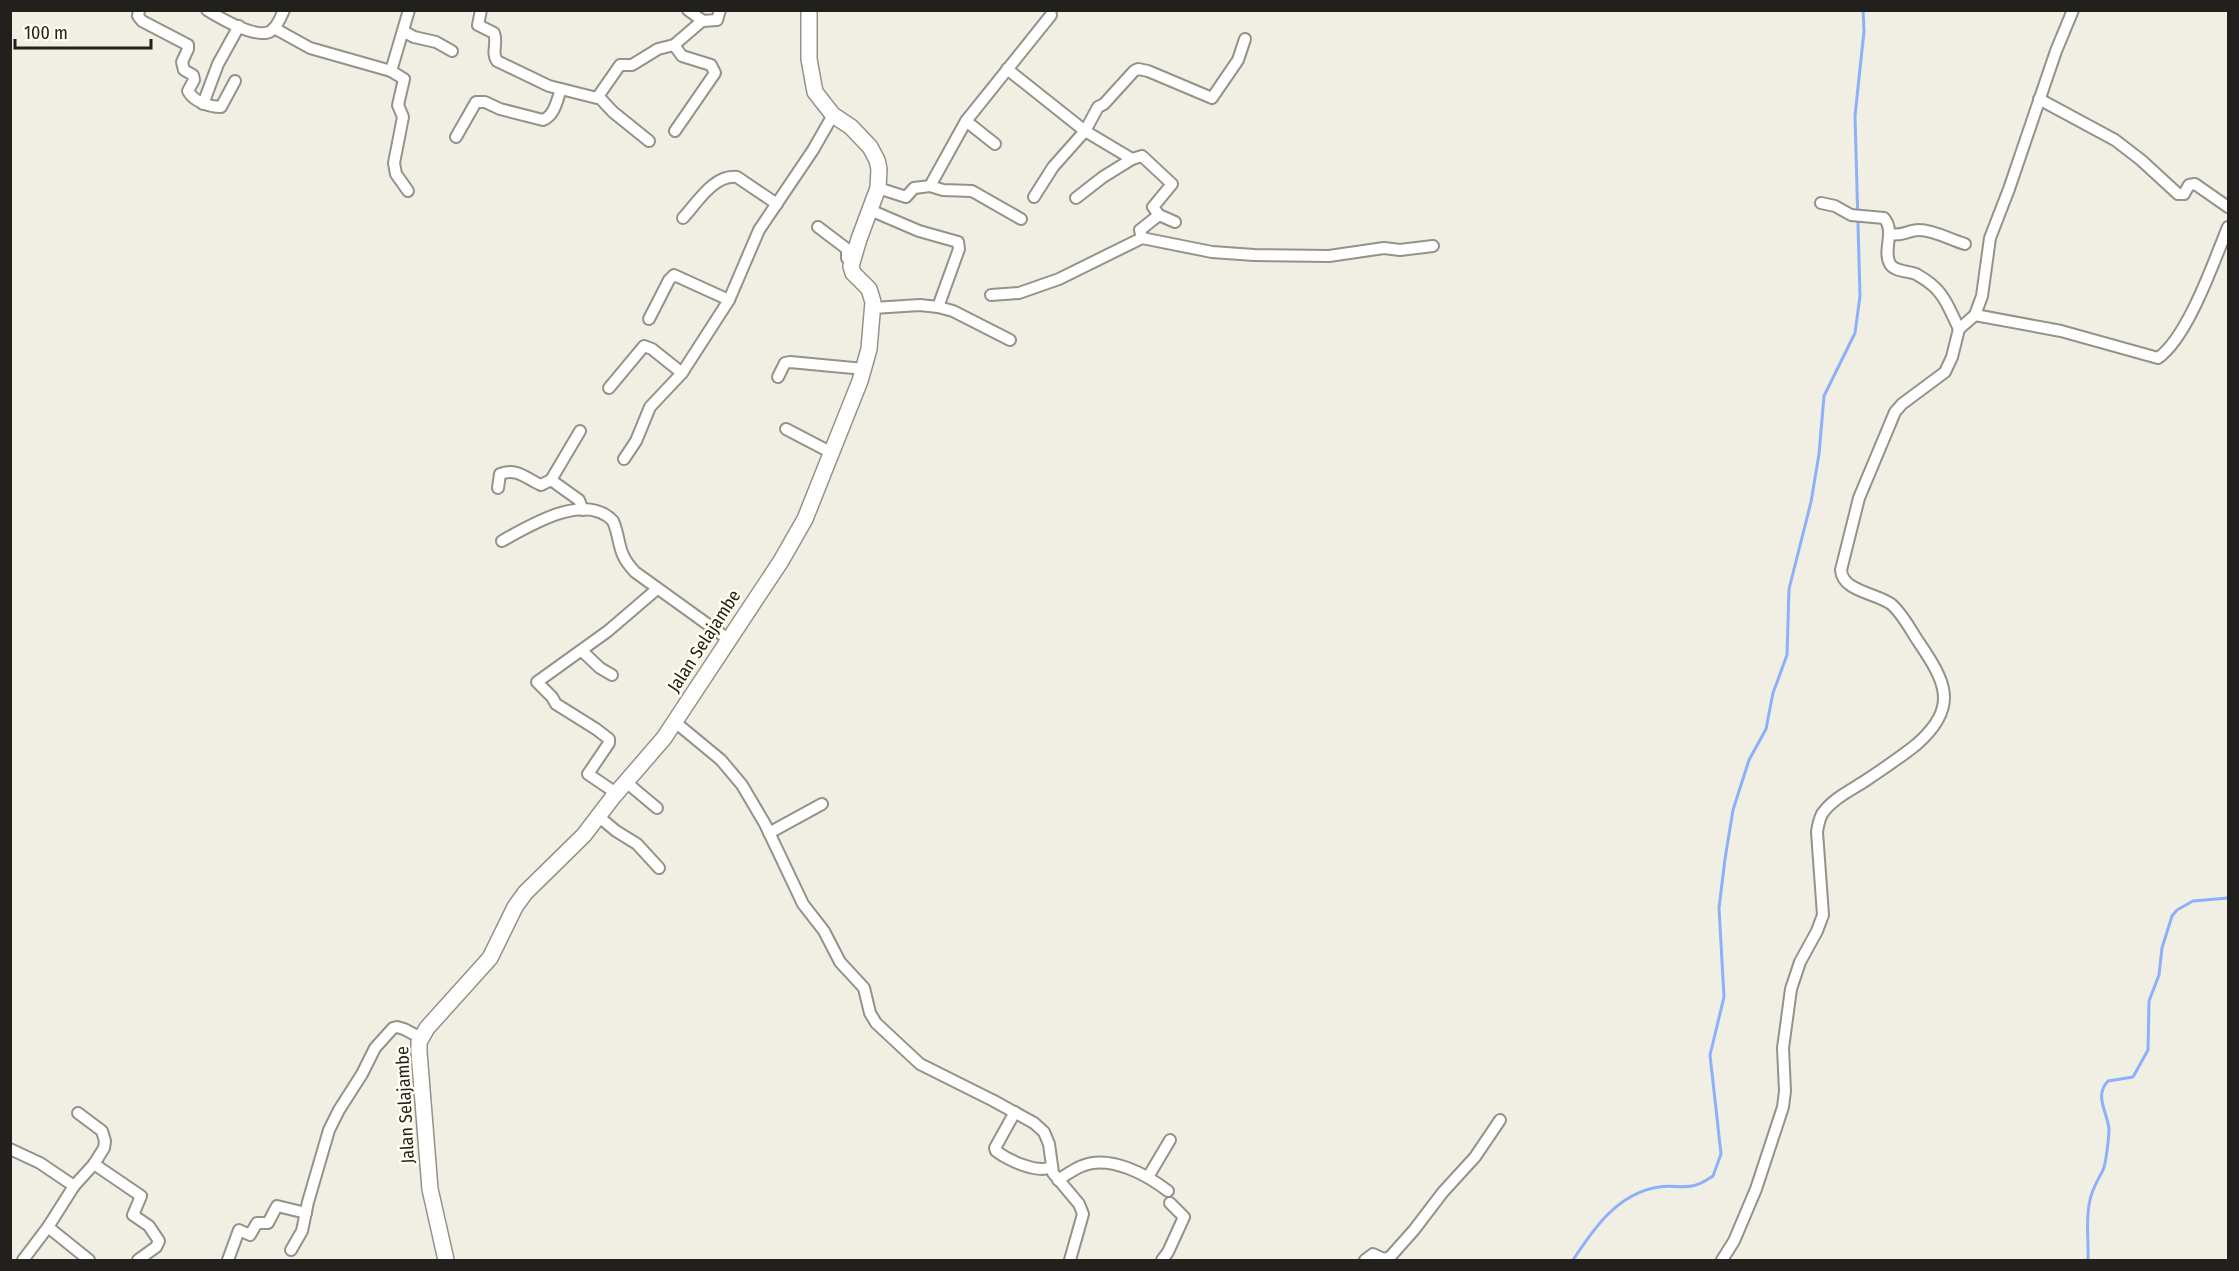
<svg xmlns="http://www.w3.org/2000/svg" width="2239" height="1271" viewBox="0 0 2239 1271" font-family="'Fira Sans Condensed',sans-serif">
  <style>
    .lines { fill: none; stroke-linecap: round; stroke-linejoin: round }
    .stream { stroke: #8db0fb; stroke-width: 3 }
    .street-casing { stroke: #949289; stroke-width: 14 }
    .secondary-casing { stroke: #949289; stroke-width: 18 }
    .street { stroke: #fff; stroke-width: 10 }
    .secondary { stroke: #fff; stroke-width: 15 }
    .labels { text-anchor: middle; stroke-width: 5; stroke-linejoin: round; paint-order: stroke }
    .street-label { font-size: 18px; fill: #21201c; stroke: #fffcf2 }
  </style>
  <rect width="100%" height="100%" fill="#f1efe4"/>
  <g class="lines">
    <g class="stream">
      <path d="M1573 1260C1594 1228 1618 1193 1659 1187 1670 1185 1681 1188 1692 1186 1699 1185 1707 1180 1713 1176L1721 1154 1710 1055 1724 997 1719 908 1725 859 1733 810 1749 760 1766 729 1773 693 1787 655 1789 589 1811 502 1819 454 1824 396 1855 333 1860 296 1855 116 1864 31 1863 10"/>
      <path d="M2088 1260C2089 1240 2085 1220 2090 1200 2092 1189 2098 1180 2103 1170 2106 1164 2109 1136 2109 1129 2107 1111 2094 1096 2108 1081L2133 1077 2148 1050 2149 1001 2159 975 2162 948 2172 916 2177 910 2193 901 2228 898"/>
    </g>
    <g class="street-casing">
      <g id="street">
        <path d="M139 10 138 16 142 21 188 45V49L182 62 184 70 193 75 194 80 188 91C194 102 210 107 221 107L235 81"/>
        <path d="M207 10C220 18 257 40 271 31 277 27 281 17 284 10"/>
        <path d="M481 10 478 25 494 33C498 43 491 53 497 61L549 86 597 98 620 65H632L658 49 674 45 702 21 717 20 720 10"/>
        <polyline points="688,10 703,21"/>
        <polyline points="274,28 310,48 391,71"/>
        <polyline points="403,31 414,37 436,42 452,51"/>
        <polyline points="674,45 682,56 711,65 715,73 675,131"/>
        <polyline points="1007,69 1085,131 1132,159 1142,156 1172,184 1153,207 1159,215 1175,222"/>
        <polyline points="599,97 613,112 649,141"/>
        <polyline points="2039,99 2115,140 2141,160 2178,194 2184,194 2189,185 2195,184 2228,207"/>
        <polyline points="203,104 218,64 239,26"/>
        <polyline points="966,121 995,144"/>
        <path d="M456 137 476 102H485L500 109 543 120C555 115 557 100 561 89"/>
        <polyline points="930,186 943,190 972,191 1021,219"/>
        <polyline points="878,188 906,197 914,188 930,186 966,121 1051,15"/>
        <polyline points="408,191 396,174 394,163 403,117 398,105 404,79 391,71 409,10"/>
        <polyline points="1034,197 1053,167 1085,131 1098,107 1104,104 1134,71 1138,69 1148,71 1212,98 1238,60 1245,39"/>
        <polyline points="1076,198 1103,177 1132,159"/>
        <path d="M1821 203 1835 206 1851 215 1884 218C1896 232 1882 250 1890 264 1895 272 1909 271 1916 274 1921 277 1928 281 1932 285 1945 295 1952 315 1959 329"/>
        <polyline points="870,210 919,231 958,242 959,249 938,307"/>
        <path d="M683 218C697 203 714 174 737 177L777 204"/>
        <polyline points="818,227 847,249 847,258 851,262"/>
        <path d="M1890 234C1902 237 1908 230 1919 230 1934 230 1951 240 1965 244"/>
        <polyline points="1142,238 1140,230 1159,215"/>
        <polyline points="991,295 1019,293 1059,279 1142,238 1212,252 1254,255 1329,256 1384,248 1400,250 1433,246"/>
        <polyline points="873,308 920,305 938,307 953,311 1010,340"/>
        <path d="M1975 315 2061 331 2158 358C2188 337 2214 261 2228 227"/>
        <polyline points="649,319 669,280 674,275 729,300"/>
        <polyline points="778,377 785,363 790,362 864,369"/>
        <polyline points="609,388 644,346 652,349 682,373"/>
        <polyline points="786,429 832,453"/>
        <polyline points="580,431 551,480 579,500 583,510"/>
        <polyline points="624,459 636,441 650,407 682,373 729,300 759,230 813,150 833,115"/>
        <path d="M498 488 500 474C516 467 527 479 541 485L551 480"/>
        <path d="M502 541C529 526 585 491 613 521 622 543 616 552 635 572L728 639"/>
        <polyline points="582,651 600,668 612,675"/>
        <polyline points="675,722 721,760 742,785 765,824 803,904 824,931 840,962 864,988 870,1013 876,1023 920,1064 994,1101 1034,1123 1044,1132 1049,1144 1053,1173 1079,1204 1083,1214 1070,1260"/>
        <polyline points="626,782 657,808"/>
        <polyline points="616,793 588,774 609,743 609,739 596,729 556,704 552,697 537,682 608,631 657,589"/>
        <polyline points="598,816 616,831 637,844 659,868"/>
        <polyline points="769,833 822,804"/>
        <path d="M1015 1112 995 1148 996 1151C1008 1160 1037 1174 1052 1167"/>
        <polyline points="10,1149 40,1163 74,1186"/>
        <polyline points="94,1164 141,1196 133,1215 149,1226 159,1241 156,1247 138,1260"/>
        <polyline points="1148,1177 1170,1140"/>
        <path d="M1058 1180C1066 1175 1074 1169 1082 1166 1110 1154 1147 1175 1168 1191"/>
        <polyline points="48,1227 89,1260"/>
        <polyline points="291,1250 302,1231 308,1202 329,1130 339,1110 362,1074 375,1048 393,1028 397,1027 404,1029 421,1038"/>
        <polyline points="23,1260 48,1227 74,1186 94,1164 104,1148 105,1141 102,1131 78,1113"/>
        <polyline points="228,1260 239,1230 250,1235 257,1223 268,1223 277,1206 306,1213"/>
        <polyline points="1162,1260 1168,1252 1184,1217 1170,1203"/>
        <polyline points="1365,1260 1373,1254 1384,1259 1390,1257 1414,1230 1443,1192 1475,1157 1500,1120"/>
        <path d="M1722 1260 1734 1241 1756 1189 1783 1107 1785 1091 1783 1048 1791 989 1800 962 1817 931 1823 915 1817 832C1818 825 1819 820 1822 814 1832 799 1851 790 1865 781 1883 769 1901 757 1917 744 1960 706 1945 681 1918 641 1910 629 1902 613 1891 604 1876 593 1842 591 1841 570L1859 498 1895 412 1902 404 1945 372 1952 357 1959 329 1975 315 1982 296 1990 238 2009 189 2056 51 2073 10"/>
      </g>
    </g>
    <g class="secondary-casing">
      <polyline id="secondary" points="446,1260 430,1189 419,1052 419,1042 427,1028 490,958 515,907 525,893 584,835 613,797 664,738 781,561 805,519 860,381 869,349 873,302 869,289 853,273 851,266 859,239 878,188 879,169 877,160 870,147 851,127 833,115 815,92 809,59 809,10"/>
    </g>
    <use href="#street" class="street"/>
    <use href="#secondary" class="secondary"/>
  </g>
  <g class="labels">
    <g class="street-label">
      <text transform="translate(704 641) rotate(-57)" y="6">Jalan Selajambe</text>
      <text transform="translate(405 1105) rotate(-93)" y="6">Jalan Selajambe</text>
    </g>
  </g>
  <rect width="2239" height="1271" fill="none" stroke="#21201c" stroke-width="24"/>
  <path d="M15 39v9h136v-9" fill="none" stroke="#21201c" stroke-width="3"/>
  <text x="24" y="39" font-size="18" fill="#21201c" stroke="#fffcf2" stroke-width="4.5" paint-order="stroke">100 m</text>
</svg>
